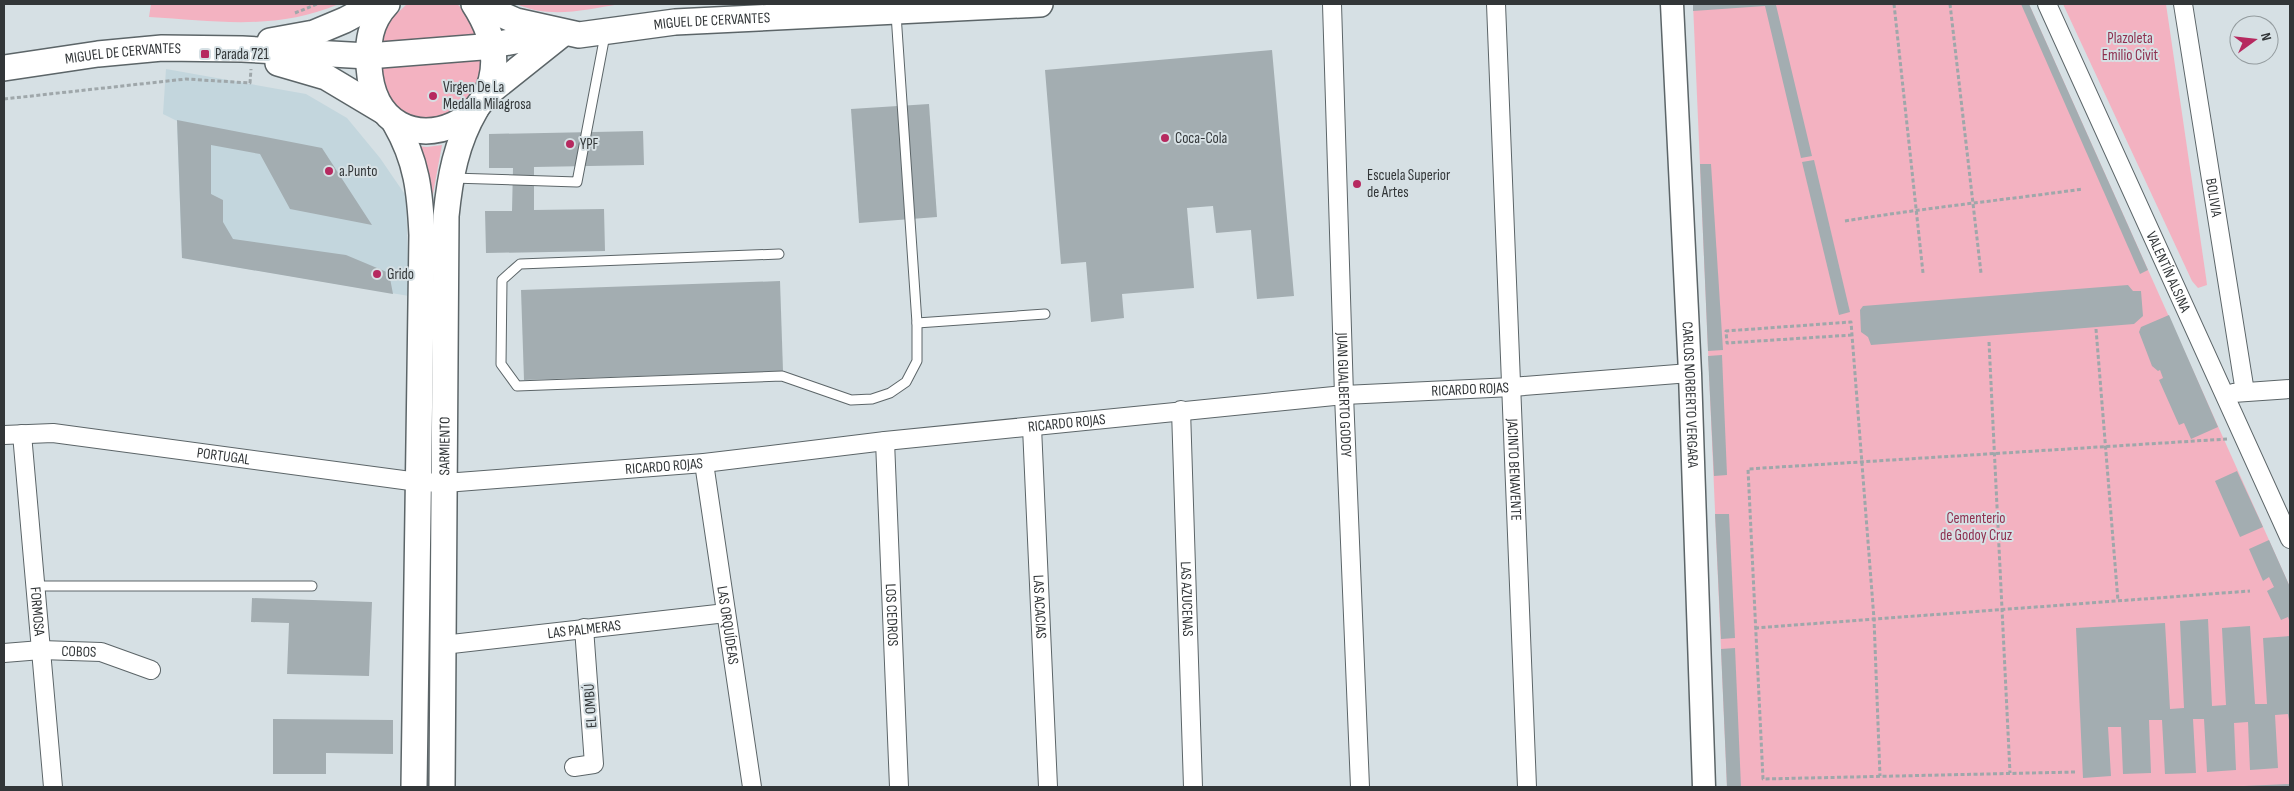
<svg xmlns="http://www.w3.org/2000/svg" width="2294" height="791" viewBox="0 0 2294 791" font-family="'Sofia Sans Condensed',sans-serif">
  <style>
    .built { fill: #c3d6dd }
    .green { fill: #f3b2c1 }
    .building { fill: #a3adb1 }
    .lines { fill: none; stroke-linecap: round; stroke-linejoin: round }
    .service-casing { stroke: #5c6568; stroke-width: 11 }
    .minor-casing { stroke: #5c6568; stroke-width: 20 }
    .tertiary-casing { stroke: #5c6568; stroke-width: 25 }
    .secondary-casing { stroke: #5c6568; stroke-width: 28 }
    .path { stroke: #9fa7aa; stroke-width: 3; stroke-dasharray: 4 2.5; stroke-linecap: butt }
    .service { stroke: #fff; stroke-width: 9 }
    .minor { stroke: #fff; stroke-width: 18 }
    .tertiary { stroke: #fff; stroke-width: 22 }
    .secondary { stroke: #fff; stroke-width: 25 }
    .poi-dot { fill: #b6295f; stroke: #d6e0e4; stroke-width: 2 }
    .labels { text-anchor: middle; stroke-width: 4; stroke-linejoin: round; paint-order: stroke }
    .street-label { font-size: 15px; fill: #323638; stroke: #d6e0e4 }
    .park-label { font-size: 15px; fill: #8e2f4f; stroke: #d6e0e4 }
    .poi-label { font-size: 15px; fill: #323638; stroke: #d6e0e4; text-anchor: start }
  </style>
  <rect width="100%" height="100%" fill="#d6e0e4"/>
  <polygon class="built" points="166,69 306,94 347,118 380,158 406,196 409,296 182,258 177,121 163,114"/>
  <g class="green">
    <path d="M151 4H339C275 31 217 21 149 17Z"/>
    <polygon points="407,4 457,4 466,12 480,37 380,44 390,20"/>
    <path d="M516 4H620C583 10 551 19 516 4Z"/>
    <polygon points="1693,4 2029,4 2290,587 2290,787 1727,787"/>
    <polygon points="2063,4 2166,4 2206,277 2207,285 2198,288 2192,281"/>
    <polygon points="483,57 482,76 465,109 420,122 392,105 378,67"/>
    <polygon points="442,145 432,199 428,176 417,146 427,147"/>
  </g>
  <g class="building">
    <polygon points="1693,4 1780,4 1776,5 1812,156 1801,158 1765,6 1693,11"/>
    <polygon points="2021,4 2029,4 2148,270 2140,274"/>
    <polygon points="1272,50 1294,296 1257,299 1251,230 1216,233 1213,206 1187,208 1194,288 1122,294 1124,318 1091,322 1086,262 1061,264 1045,70"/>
    <polygon points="929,104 937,217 859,223 851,109"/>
    <polygon points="177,120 322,148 372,225 290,209 260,154 211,145 211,194 223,200 223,222 233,239 346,255 389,273 393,294 182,258"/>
    <polygon points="643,131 644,165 534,167 534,210 604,209 605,251 486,253 485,211 512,211 513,168 489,168 489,134"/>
    <polygon points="1814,160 1850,312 1839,315 1802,162"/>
    <polygon points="1700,164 1711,164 1723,350 1708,351"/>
    <polygon points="780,281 783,371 524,380 521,290"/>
    <polygon points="2128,285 2133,291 2141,291 2143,316 2134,324 1871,345 1868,337 1861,332 1860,310 1863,306"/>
    <polygon points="2169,315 2218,427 2191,439 2184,423 2179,425 2159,380 2163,378 2160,370 2158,371 2152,366 2139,332 2141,327"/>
    <polygon points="1722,355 1727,475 1714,476 1708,356"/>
    <polygon points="2237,471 2263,527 2240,537 2215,481"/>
    <polygon points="1715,514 1729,514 1735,638 1721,639"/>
    <polygon points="2269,540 2290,587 2290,623 2288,617 2281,620 2267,591 2274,587 2269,577 2263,581 2249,549"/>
    <polygon points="252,598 372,602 369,676 287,674 289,623 251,622"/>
    <polygon points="2208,619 2212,706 2226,705 2222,628 2250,626 2255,704 2267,704 2263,638 2290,636 2290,727 2288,714 2275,715 2278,768 2250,770 2248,722 2234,723 2236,770 2207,772 2204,719 2193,719 2196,773 2165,774 2162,720 2149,720 2151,773 2123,774 2121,727 2108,727 2111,776 2083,778 2076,628 2165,623 2170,709 2184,708 2180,621"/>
    <polygon points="1735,648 1741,787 1727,787 1721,649"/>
    <polygon points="273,719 393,720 393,754 326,753 326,774 273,774"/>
    <polygon points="2290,784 2290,787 2244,787 2244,786"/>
  </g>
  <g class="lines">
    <g class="service-casing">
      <g id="service">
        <polyline points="452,178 577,182 605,35"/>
        <polyline points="779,254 520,264 502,280 501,364 517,386 782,376 851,400 872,399 890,393 906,382 917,361 917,323 896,14"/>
        <polyline points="917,323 1045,314"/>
        <polyline points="36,586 312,586"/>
      </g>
    </g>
    <g class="minor-casing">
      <g id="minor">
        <path id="s1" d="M1332 4 1344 395 1360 787"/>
        <path id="s2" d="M1496 4 1527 787"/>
        <path id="s3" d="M2047 4 2290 539"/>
        <path id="s4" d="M2183 4 2245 392"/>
        <polyline points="2233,393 2290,389"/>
        <path id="s5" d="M1181 410 1193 787"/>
        <path id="s6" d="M1032 427 1048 787"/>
        <path id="s7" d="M22 434 53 787"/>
        <path id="s8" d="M4 435 53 433 418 482 445 483 704 463 885 441 1344 395 1512 387 1690 373"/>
        <path id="s9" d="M885 441 899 787"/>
        <path id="s10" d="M704 463 752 787"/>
        <path id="s11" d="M443 645 726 613"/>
        <path id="s12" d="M4 653 41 650 101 652 151 670"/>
        <polyline points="574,767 594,764 584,628"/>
      </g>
    </g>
    <g class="tertiary-casing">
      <g id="tertiary">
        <path id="s13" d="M1672 4 1690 373 1704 787"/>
      </g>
    </g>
    <g class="secondary-casing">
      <g id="secondary">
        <path d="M387 4C370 22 367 43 369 67 377 187 551 122 474 4"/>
        <path id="s14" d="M478 4 516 21 579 35 675 22 1040 4"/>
        <polyline points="270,41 314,33 345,20 375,4"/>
        <polyline points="278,63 326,77 383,111"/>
        <path id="s15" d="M4 68 98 54 162 48 242 49 368 56 482 47 553 34"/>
        <polyline points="487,94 561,35"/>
        <path d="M395 123C417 161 420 192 422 235L414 787"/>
        <path id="s16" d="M442 787 446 216C450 177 456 143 476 109"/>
      </g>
    </g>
    <g class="path">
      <polyline points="1894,4 1923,273"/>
      <polyline points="1950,4 1981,273"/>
      <polyline points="295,13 317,4"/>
      <polyline points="4,99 186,79 250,83 251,69"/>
      <path d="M1845 221C1924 208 2004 200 2083 189"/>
      <polyline points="2096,329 2118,601"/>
      <polyline points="1852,335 1727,343 1726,331 1851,322 1852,335 1874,619 1880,776"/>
      <polyline points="1989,342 2010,773"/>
      <polyline points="1755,628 2250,591"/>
      <polyline points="2075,772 1763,779 1748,469 2227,439"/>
    </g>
    <use href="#service" class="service"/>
    <use href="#minor" class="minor"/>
    <use href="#tertiary" class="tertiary"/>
    <use href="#secondary" class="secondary"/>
  </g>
  <g class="poi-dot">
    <rect x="200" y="49" width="10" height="10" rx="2.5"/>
    <circle cx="433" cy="96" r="5"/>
    <circle cx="1165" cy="138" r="5"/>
    <circle cx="570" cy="144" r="5"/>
    <circle cx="329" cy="171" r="5"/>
    <circle cx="1357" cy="184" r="5"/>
    <circle cx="377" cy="274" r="5"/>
  </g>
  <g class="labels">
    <g class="street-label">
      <text dy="5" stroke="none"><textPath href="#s14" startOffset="240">MIGUEL DE CERVANTES</textPath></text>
      <text dy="5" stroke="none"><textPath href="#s15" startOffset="120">MIGUEL DE CERVANTES</textPath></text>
      <text dy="5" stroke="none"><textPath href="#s4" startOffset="196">BOLIVIA</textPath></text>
      <text dy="5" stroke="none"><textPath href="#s3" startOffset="294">VALENTÍN ALSINA</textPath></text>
      <text dy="5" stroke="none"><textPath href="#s8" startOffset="1474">RICARDO ROJAS</textPath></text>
      <text dy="5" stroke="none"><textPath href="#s13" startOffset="391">CARLOS NORBERTO VERGARA</textPath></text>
      <text dy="5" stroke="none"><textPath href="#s1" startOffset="391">JUAN GUALBERTO GODOY</textPath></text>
      <text dy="5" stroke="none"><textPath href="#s8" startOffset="1069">RICARDO ROJAS</textPath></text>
      <text dy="5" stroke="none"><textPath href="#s16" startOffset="341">SARMIENTO</textPath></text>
      <text dy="5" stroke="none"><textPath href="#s8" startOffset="221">PORTUGAL</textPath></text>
      <text dy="5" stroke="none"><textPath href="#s8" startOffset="664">RICARDO ROJAS</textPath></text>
      <text dy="5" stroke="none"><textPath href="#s2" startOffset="466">JACINTO BENAVENTE</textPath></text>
      <text dy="5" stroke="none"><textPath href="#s5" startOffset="189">LAS AZUCENAS</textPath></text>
      <text dy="5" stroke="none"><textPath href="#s6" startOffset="180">LAS ACACIAS</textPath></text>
      <text dy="5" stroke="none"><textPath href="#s7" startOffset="178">FORMOSA</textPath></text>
      <text dy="5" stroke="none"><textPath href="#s9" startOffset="174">LOS CEDROS</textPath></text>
      <text dy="5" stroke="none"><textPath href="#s10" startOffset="164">LAS ORQUÍDEAS</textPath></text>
      <text dy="5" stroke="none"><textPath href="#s11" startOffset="142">LAS PALMERAS</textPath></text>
      <text dy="5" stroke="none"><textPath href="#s12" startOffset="75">COBOS</textPath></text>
      <text transform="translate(590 706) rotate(-94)" y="5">EL OMBÚ</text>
    </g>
    <g class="park-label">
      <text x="2130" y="43">Plazoleta<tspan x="2130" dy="17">Emilio Civit</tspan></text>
      <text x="1976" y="523">Cementerio<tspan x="1976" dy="17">de Godoy Cruz</tspan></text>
    </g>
    <g class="poi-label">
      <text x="215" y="59">Parada 721</text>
      <text x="443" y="92">Virgen De La<tspan x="443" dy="17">Medalla Milagrosa</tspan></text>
      <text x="1175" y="143">Coca-Cola</text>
      <text x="580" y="149">YPF</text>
      <text x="339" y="176">a.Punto</text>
      <text x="1367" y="180">Escuela Superior<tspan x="1367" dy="17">de Artes</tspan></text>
      <text x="387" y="279">Grido</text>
    </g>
  </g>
  <rect width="2294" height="791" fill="none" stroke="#323638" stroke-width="10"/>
  <g transform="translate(2254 40) rotate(75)"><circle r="24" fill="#d6e0e4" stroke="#949c9f"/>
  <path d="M0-4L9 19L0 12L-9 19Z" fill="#b6295f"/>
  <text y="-8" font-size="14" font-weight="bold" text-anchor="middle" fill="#323638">N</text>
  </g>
</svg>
